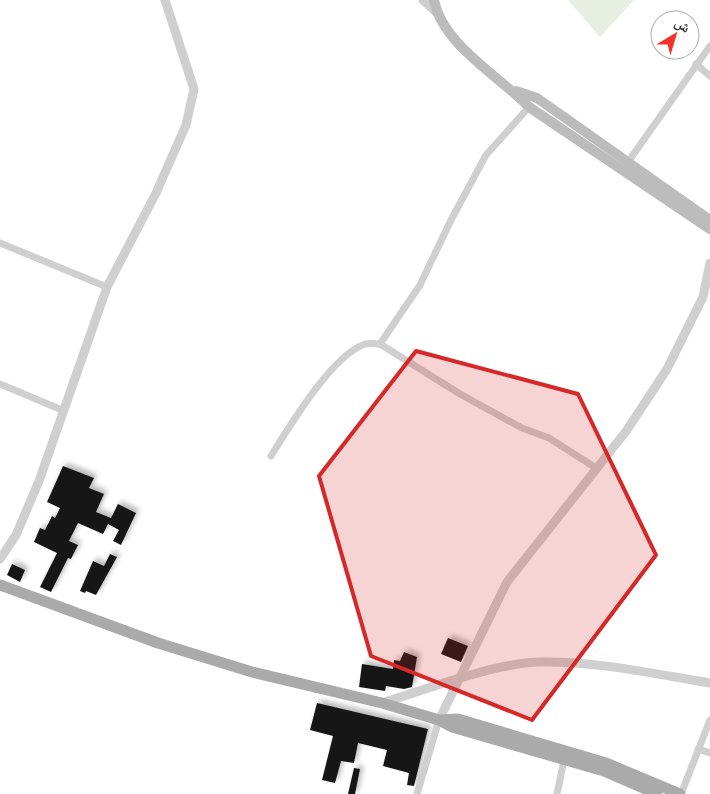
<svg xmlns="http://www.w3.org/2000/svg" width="710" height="794" viewBox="0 0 710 794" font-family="'Exo 2','Noto Naskh Arabic',sans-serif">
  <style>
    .green { fill: #e7f0e0 }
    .building { fill: #191919; filter: url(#shadow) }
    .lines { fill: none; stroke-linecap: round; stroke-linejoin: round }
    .minor { stroke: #cfcfcf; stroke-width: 7 }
    .tertiary { stroke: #cfcfcf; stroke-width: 9 }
    .secondary { stroke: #bcbcbc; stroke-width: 10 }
    .primary { stroke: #aaa; stroke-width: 11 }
    .marked { fill: #d62828; fill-opacity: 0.2; stroke: #d62828; stroke-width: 4; stroke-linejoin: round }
  </style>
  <defs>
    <filter id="shadow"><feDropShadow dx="3.5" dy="-3.5" stdDeviation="2.5" flood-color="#0004"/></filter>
  </defs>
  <rect width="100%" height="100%" fill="#fff"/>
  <polygon class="green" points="568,0 634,0 600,37"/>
  <g class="building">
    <polygon points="63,466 94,478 89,488 104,494 96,512 111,518 118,504 136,513 121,545 113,541 119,530 108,524 103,534 78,523 69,541 78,545 71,559 68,558 51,592 40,587 57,553 34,542 40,528 45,530 52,516 55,518 60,508 47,502"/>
    <polygon points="110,554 117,557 96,595 86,591 85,593 80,591 93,561 104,566"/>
    <polygon points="12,564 25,570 20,582 7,575"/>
    <polygon points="448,638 468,646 461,662 441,654"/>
    <polygon points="404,652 417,657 412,687 404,689 386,686 385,691 359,687 362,664 393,669 394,660 400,661"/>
    <polygon points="317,703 428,729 414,786 407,785 409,773 383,766 387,750 358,743 354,763 341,761 335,783 322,780 333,736 310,730"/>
    <polygon points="354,768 360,769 355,794 348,794"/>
  </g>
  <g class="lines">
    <g class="minor">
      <polyline points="696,64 710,76"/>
      <polyline points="529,107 486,155 451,220 420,285 380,344 460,394 522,428 549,438 596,468"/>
      <polyline points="628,162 710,46"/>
      <polyline points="0,243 107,287"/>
      <polyline points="0,384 62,410"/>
      <path d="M271 456C289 427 332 355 365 344 369 343 376 344 380 344"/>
      <polyline points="698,749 710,753"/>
      <polyline points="417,794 439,720"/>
      <polyline points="557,794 564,760"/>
      <polyline points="681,794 710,720"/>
    </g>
    <g class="tertiary">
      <polyline points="423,0 436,12"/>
      <polyline points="0,559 16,535 39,481 107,287 156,193 186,125 194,89 165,0"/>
      <path d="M382 703C427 689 495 663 540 662 597 661 655 674 710 683"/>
      <polyline points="439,720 507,582 627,430 667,369 703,297 710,263"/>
    </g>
    <g class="secondary">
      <path d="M434 0C442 44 499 76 529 107L710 229"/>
      <polyline points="516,91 537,98 710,220"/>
    </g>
    <g class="primary">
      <polyline points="0,585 158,643 252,672 382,703 439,720 452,727 604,771 657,794"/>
      <polyline points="441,720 458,719 606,763 680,794"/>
    </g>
  </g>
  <path class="marked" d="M416 351 578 394 656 555 532 720 371 656 319 476Z"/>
  <g transform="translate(675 35) rotate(38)"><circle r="24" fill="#ffffff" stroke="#adadad"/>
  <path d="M0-4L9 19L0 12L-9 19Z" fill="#f4312a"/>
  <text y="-8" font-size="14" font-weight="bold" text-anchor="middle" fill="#323232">ش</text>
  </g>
</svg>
